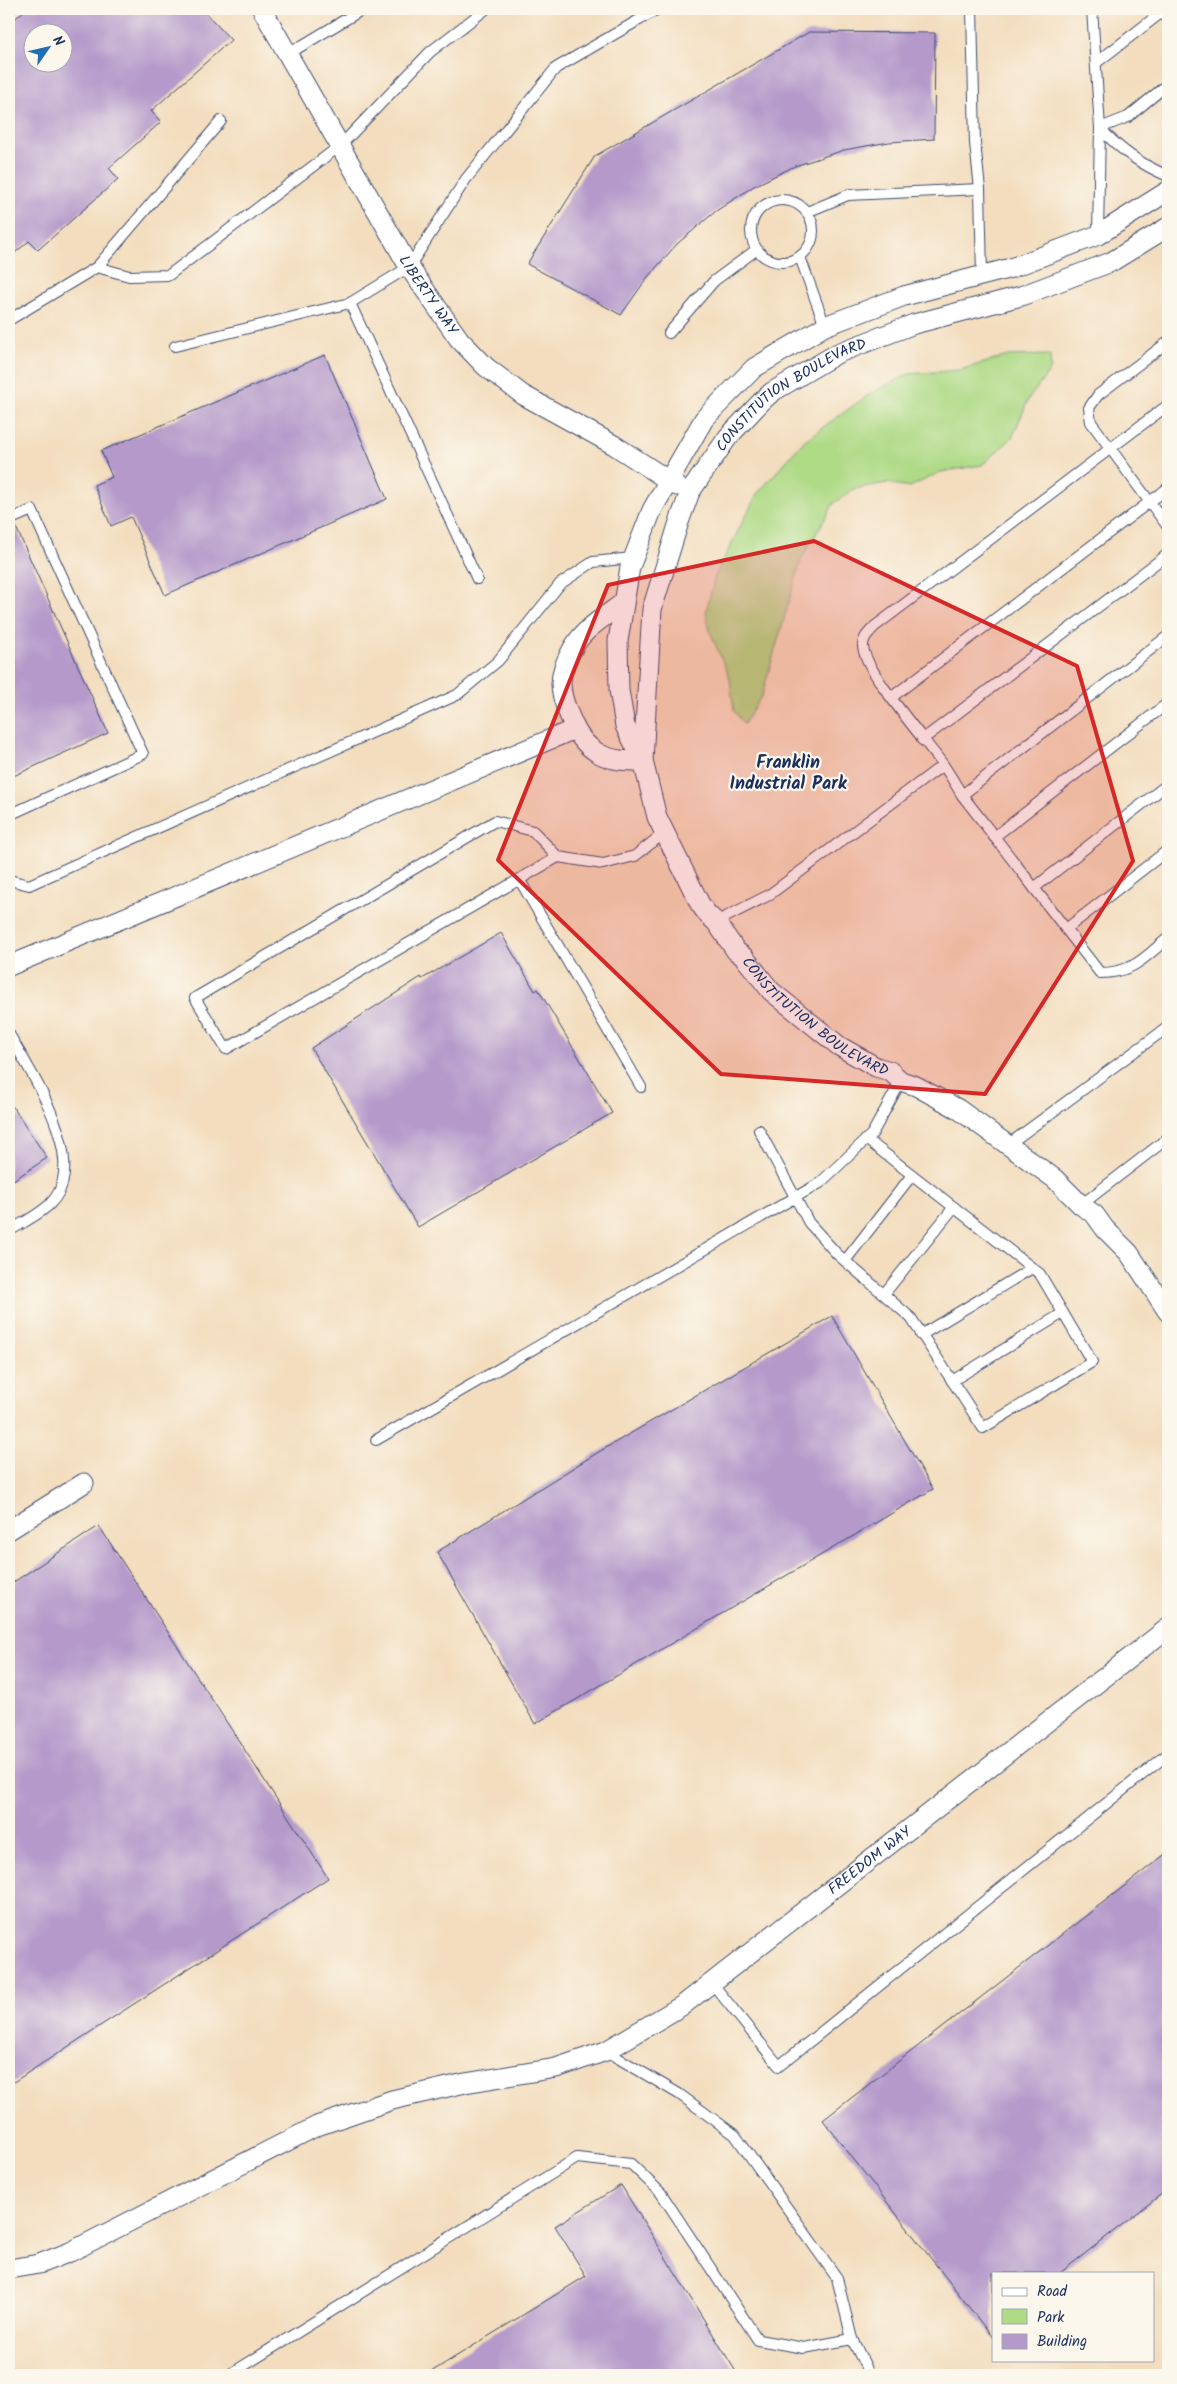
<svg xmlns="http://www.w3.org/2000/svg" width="1177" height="2384" viewBox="0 0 1177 2384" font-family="Kalam,sans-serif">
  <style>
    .green { fill: #afda86; stroke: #658472 }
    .building { fill: #b499ca; fill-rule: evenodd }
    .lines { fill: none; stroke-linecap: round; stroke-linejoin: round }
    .lane-casing { stroke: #3b496c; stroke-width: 12 }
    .street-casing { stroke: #3b496c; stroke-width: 21 }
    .lane { stroke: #fff; stroke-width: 10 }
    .street { stroke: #fff; stroke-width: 19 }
    .marked { fill: #d62828; fill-opacity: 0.2; stroke: #d62828; stroke-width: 4; stroke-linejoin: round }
    .labels { text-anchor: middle; stroke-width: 4.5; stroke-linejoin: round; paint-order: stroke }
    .street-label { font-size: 15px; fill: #1b2f5e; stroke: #fbf7ec }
    .quarter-label { font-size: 18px; font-weight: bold; fill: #1b2f5e; stroke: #fbf7ec }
  </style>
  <rect width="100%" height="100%" fill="#fbf7ec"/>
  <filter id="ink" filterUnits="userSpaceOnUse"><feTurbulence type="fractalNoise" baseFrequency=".02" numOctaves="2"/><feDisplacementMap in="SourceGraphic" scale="10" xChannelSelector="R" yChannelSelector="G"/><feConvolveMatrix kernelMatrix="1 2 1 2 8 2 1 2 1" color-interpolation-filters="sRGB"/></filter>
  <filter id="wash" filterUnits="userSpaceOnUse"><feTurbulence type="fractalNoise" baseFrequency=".0096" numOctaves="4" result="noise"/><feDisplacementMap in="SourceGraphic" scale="20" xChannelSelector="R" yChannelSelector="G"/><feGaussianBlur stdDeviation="1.12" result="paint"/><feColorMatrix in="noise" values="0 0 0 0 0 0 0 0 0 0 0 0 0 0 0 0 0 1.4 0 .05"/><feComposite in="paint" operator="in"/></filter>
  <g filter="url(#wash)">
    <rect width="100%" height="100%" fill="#f3ddbe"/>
    <polygon class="green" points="1050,355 1051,369 1028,400 1012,438 982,465 941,472 910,487 886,483 854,489 834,503 801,560 762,695 744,724 734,711 730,679 710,631 706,612 715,576 757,494 805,440 871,393 909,374 959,370 1008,356"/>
    <g id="blocks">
      <g class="building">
        <path d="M26 9H202L231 40 151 111 161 122 109 168 118 179 38 250 29 241 9 258V24ZM32 32H62V62H32Z"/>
        <polygon points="809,32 935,33 934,139 889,142 844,150 795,166 754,186 716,211 677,244 647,278 621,315 527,264 595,156"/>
        <polygon points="325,355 387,499 165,595 131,517 111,526 94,485 112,477 101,451"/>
        <polygon points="15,525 108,733 9,778 9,527"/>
        <polygon points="501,933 535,991 538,989 612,1113 418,1227 311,1048 421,977 422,979"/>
        <polygon points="9,1101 47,1158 9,1183"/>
        <polygon points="832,1316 933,1489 535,1724 437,1552 597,1453"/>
        <polygon points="99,1526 328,1878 9,2085 9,1585"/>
        <polygon points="1168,1852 1168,2189 1060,2273 993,2273 993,2338 823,2120"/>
        <polygon points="621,2185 738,2375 426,2375 586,2276 555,2226"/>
      </g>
    </g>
  </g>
  <g filter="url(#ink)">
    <use href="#blocks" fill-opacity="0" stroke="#3b496c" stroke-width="1"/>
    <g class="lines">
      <g class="lane-casing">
        <g id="lane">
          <polyline points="972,9 975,143 980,189 982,275"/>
          <polyline points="1092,9 1100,128 1098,235"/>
          <polyline points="288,54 363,9"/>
          <polyline points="1096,63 1166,9"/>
          <path d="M1168 84 1128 117 1100 128C1120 150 1140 164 1168 176"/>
          <circle cx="782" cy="231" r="31"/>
          <polyline points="807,212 848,195 980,189"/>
          <polyline points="800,257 825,326"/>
          <polyline points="97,267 221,121"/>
          <polyline points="350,303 477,579"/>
          <polyline points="9,320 97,267 129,276 169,275 341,145 430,52 486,9"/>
          <polyline points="669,333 714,281 756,250"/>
          <polyline points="1168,342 1098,395 1089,408 1091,422 1168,527"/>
          <polyline points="175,346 350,303 409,267 466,179 556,68 658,9"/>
          <path d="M1168 405 874 627C869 633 863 637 863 646 864 671 927 742 944 766 950 775 956 785 962 795L1100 973C1133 973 1144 958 1168 938"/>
          <polyline points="9,520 32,510 143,754 9,815"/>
          <polyline points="892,697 1168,488"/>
          <polyline points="922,740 1168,554"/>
          <polyline points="962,795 1168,636"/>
          <polyline points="994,837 1168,703"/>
          <polyline points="558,857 226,1049 195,998 495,821 533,831 558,857 603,864 635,856 664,833"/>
          <polyline points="519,879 641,1087"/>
          <polyline points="9,880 29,885 457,695 498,661 560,584 593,562 633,558"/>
          <polyline points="1034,888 1168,784"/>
          <polyline points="716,922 769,895 943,765"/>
          <polyline points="1066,929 1168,850"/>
          <path d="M9 1034C31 1073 92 1163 50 1204 39 1215 22 1223 9 1231"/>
          <polyline points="759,1130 809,1223 837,1254 911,1318 983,1428 1092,1362 1040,1274 866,1139"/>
          <polyline points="1009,1144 1168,1027"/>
          <polyline points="1081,1205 1168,1138"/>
          <polyline points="845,1261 912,1175"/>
          <polyline points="884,1294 954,1207"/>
          <polyline points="921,1335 1032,1268"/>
          <polyline points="952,1381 1063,1313"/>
          <polyline points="376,1440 820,1183 872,1134 901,1081"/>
          <polyline points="712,1983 779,2066 1168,1754"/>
          <polyline points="606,2051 679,2094 735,2135 837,2278 852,2339 870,2375"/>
          <polyline points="229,2375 577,2158 631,2164 661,2193 758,2340 804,2348 852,2339"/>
        </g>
      </g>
      <g class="street-casing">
        <g id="street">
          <path id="s1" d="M262 9 409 267 459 339 486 367 523 395 614 445 677 486"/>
          <path id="s2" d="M1168 191 1098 235 1011 268 904 296 825 326 754 368 704 419 652 510 630 567 618 641 619 690 625 726 643 761 657 817 700 904 708 915 716 922 736 951 744 957 771 991 839 1046 876 1067 890 1071 901 1081 916 1086 958 1109 1055 1179 1081 1205 1095 1215 1105 1229 1129 1253 1168 1312"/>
          <path d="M624 602C606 616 584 628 573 648 557 675 558 690 570 717 576 732 583 744 598 753 612 761 627 761 643 761"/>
          <path id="s3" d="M643 760 652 609 679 522 690 492 728 437 761 402 772 392 838 353 914 324 1021 296 1111 262 1168 227"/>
          <polyline points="9,966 575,729"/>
          <polyline points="9,1530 84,1483"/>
          <path id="s4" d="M9 2269 39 2264 70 2252 317 2126 392 2100 465 2083 556 2068 606 2051 683 2005 1168 1628"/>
        </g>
      </g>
      <use href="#lane" class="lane"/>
      <use href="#street" class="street"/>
    </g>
  </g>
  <path class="marked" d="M814 541 1077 666 1133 861 985 1094 721 1074 498 860 608 585Z"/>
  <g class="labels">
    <g class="street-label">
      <text dy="5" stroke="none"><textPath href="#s1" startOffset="331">LIBERTY WAY</textPath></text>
      <text dy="5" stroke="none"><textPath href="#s3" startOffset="418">CONSTITUTION BOULEVARD</textPath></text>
      <text dy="5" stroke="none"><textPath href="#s2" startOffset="1209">CONSTITUTION BOULEVARD</textPath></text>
      <text dy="5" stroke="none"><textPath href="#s4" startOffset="966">FREEDOM WAY</textPath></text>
    </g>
    <g class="quarter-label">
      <text x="788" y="768">Franklin<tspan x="788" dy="21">Industrial Park</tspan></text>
    </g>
  </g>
  <rect width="1177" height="2384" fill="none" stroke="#fbf7ec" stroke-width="30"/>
  <rect x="992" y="2272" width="162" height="90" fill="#fbf7ec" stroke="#a1a7b3"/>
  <rect x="1002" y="2288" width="25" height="8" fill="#ffffff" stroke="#a1a7b3"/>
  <text x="1037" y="2296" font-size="15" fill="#1b2f5e">Road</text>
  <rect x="1002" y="2309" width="25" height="15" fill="#afda86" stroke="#a1a7b3"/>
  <text x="1037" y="2322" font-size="15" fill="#1b2f5e">Park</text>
  <rect x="1002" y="2334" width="25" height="15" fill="#b499ca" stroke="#a1a7b3"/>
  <text x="1037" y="2346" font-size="15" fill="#1b2f5e">Building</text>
  <g transform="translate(48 48) rotate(56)"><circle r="24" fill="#fbf7ec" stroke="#a1a7b3"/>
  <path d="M0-4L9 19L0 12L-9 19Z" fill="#1f6fb2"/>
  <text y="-8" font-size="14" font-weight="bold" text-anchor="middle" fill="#1b2f5e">N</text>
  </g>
</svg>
